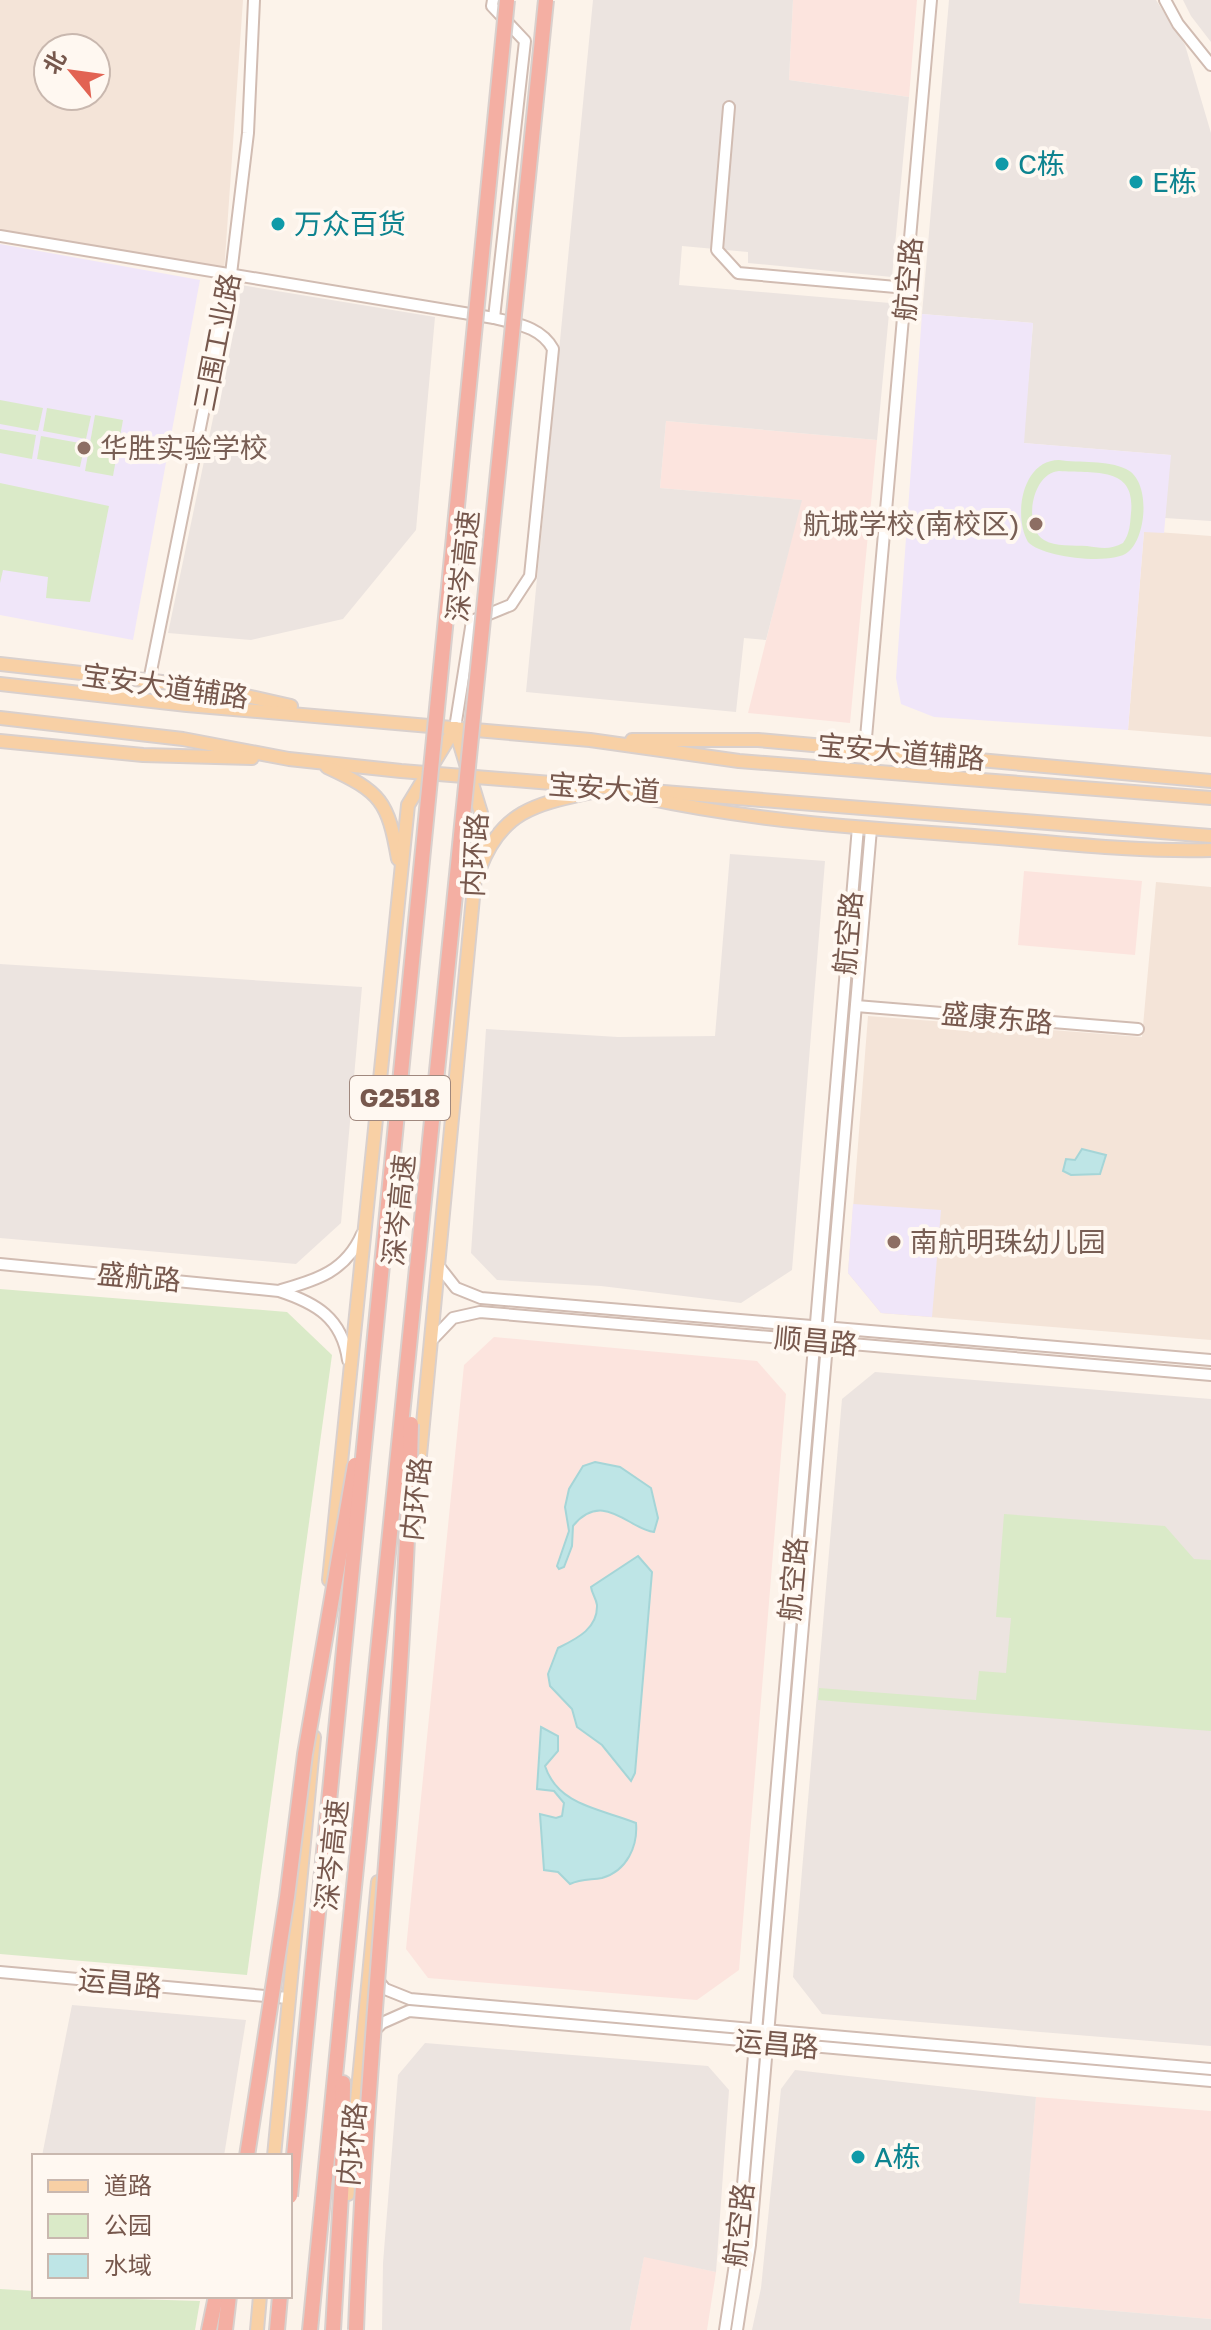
<svg xmlns="http://www.w3.org/2000/svg" width="1211" height="2330" viewBox="0 0 1211 2330" font-family="'Golos Text','Noto Sans SC',sans-serif">
  <style>
    .residential { fill: #f4e4d8; fill-rule: evenodd }
    .commercial { fill: #fce4de }
    .industrial { fill: #ece4e0 }
    .education { fill: #f0e6f9 }
    .green { fill: #daeac8; fill-rule: evenodd }
    .water { fill: #bee5e6; stroke: #a5d5d7; stroke-width: 2 }
    .lines { fill: none; stroke-linecap: round; stroke-linejoin: round }
    .minor-casing { stroke: #d1bcb2; stroke-width: 14 }
    .major-casing { stroke: #d9d0cd; stroke-width: 16 }
    .highway-casing { stroke: #d9d0cd; stroke-width: 18 }
    .minor { stroke: #fff; stroke-width: 10 }
    .major { stroke: #f8d0a5; stroke-width: 12 }
    .highway { stroke: #f4afa3; stroke-width: 14 }
    .highway-bridge-casing { stroke: #d9d0cd; stroke-width: 18; stroke-linecap: butt }
    .highway-bridge { stroke: #f4afa3; stroke-width: 14 }
    .culture-dot { fill: #0f9aa8; stroke: #fff8f1; stroke-width: 3 }
    .education-dot { fill: #8d6e63; stroke: #fff8f1; stroke-width: 3 }
    .labels { text-anchor: middle; stroke-width: 8; stroke-linejoin: round; paint-order: stroke }
    .shield { fill: #fff8f1; stroke: #a0887e; stroke-width: 2 }
    .shield-label { font-size: 26px; font-weight: bold; fill: #77584d }
    .culture-label { font-size: 28px; fill: #0d838f; stroke: #fff8f1; text-anchor: start }
    .street-label { font-size: 28px; fill: #77584d; stroke: #fff8f1 }
    .education-label { font-size: 28px; fill: #785e54; stroke: #fff8f1; text-anchor: start }
  </style>
  <rect width="100%" height="100%" fill="#fcf3ea"/>
  <g class="residential">
    <path d="M0 0H243L224 273 0 235ZM48 48H96V96H48Z"/>
    <polygon points="1144,531 1211,536 1211,737 1128,730"/>
    <polygon points="1156,882 1211,887 1211,1340 881,1313 848,1273 868,1016 1142,1037"/>
  </g>
  <g class="commercial">
    <polygon points="793,0 917,0 909,97 789,80"/>
    <polygon points="666,421 877,440 850,723 748,713 801,500 660,488"/>
    <polygon points="1024,871 1142,881 1135,955 1018,945"/>
    <polygon points="494,1337 757,1361 786,1394 739,1970 697,2000 428,1978 406,1949 464,1365"/>
    <polygon points="1036,2097 1211,2111 1211,2319 1018,2303"/>
    <polygon points="644,2256 716,2272 707,2330 630,2330"/>
  </g>
  <g class="industrial">
    <polygon points="593,0 793,0 789,80 909,97 892,277 748,263 748,252 682,246 679,285 890,303 877,440 666,421 660,488 802,500 766,640 744,638 736,712 526,692"/>
    <polygon points="949,0 1156,0 1185,45 1211,133 1211,521 1165,518 1170,455 1023,443 1033,323 922,314"/>
    <polygon points="1183,0 1211,0 1211,42 1191,16"/>
    <polygon points="241,285 435,317 416,530 343,619 251,640 168,633"/>
    <polygon points="730,854 825,861 792,1270 741,1303 601,1286 497,1280 471,1253 486,1029 618,1037 715,1036"/>
    <polygon points="0,964 362,987 341,1223 296,1264 0,1238"/>
    <polygon points="875,1372 1211,1399 1211,2046 822,2014 793,1977 842,1399"/>
    <polygon points="72,2005 246,2020 224,2156 42,2156"/>
    <polygon points="425,2043 708,2066 729,2090 716,2272 644,2257 630,2330 382,2330 383,2263 398,2075"/>
    <polygon points="795,2070 1036,2097 1019,2303 1211,2319 1211,2330 752,2330 761,2288 781,2089"/>
  </g>
  <g class="education">
    <polygon points="0,244 200,280 133,640 0,615"/>
    <polygon points="922,314 1033,323 1024,443 1171,455 1164,533 1144,532 1128,730 934,717 901,704 896,678"/>
    <polygon points="853,1204 941,1210 932,1317 881,1313 848,1273"/>
  </g>
  <g class="green">
    <polygon points="0,400 43,408 38,431 0,424"/>
    <polygon points="47,408 91,416 86,439 43,431"/>
    <polygon points="95,415 123,420 113,476 85,471"/>
    <polygon points="0,429 36,435 32,459 0,453"/>
    <polygon points="41,436 85,444 80,467 37,459"/>
    <path d="M1059 460C1079 463 1108 460 1126 469 1151 480 1147 537 1128 552 1112 566 1041 557 1028 542 1013 516 1022 460 1059 460ZM1059 471C1094 474 1136 465 1131 513 1130 524 1130 533 1123 543 1111 550 1100 548 1087 546 1074 545 1055 547 1044 540 1023 528 1031 473 1059 471Z"/>
    <polygon points="0,483 109,506 90,602 46,598 48,577 3,570 0,583"/>
    <polygon points="0,1289 287,1312 332,1355 247,1975 0,1954"/>
    <polygon points="1004,1514 1165,1526 1194,1559 1211,1560 1211,1731 818,1700 819,1688 976,1700 979,1671 1006,1673 1011,1618 996,1617"/>
    <polygon points="0,2289 34,2291 34,2296 200,2301 195,2330 0,2330"/>
  </g>
  <g class="water">
    <polygon points="1082,1149 1106,1155 1100,1174 1071,1175 1063,1171 1066,1159 1075,1160"/>
    <path d="M595 1462 620 1467 651 1488 658 1518 654 1532C630 1530 603 1489 573 1526L572 1546 564 1567 559 1569 557 1566 569 1531 565 1507 569 1489 583 1466Z"/>
    <path d="M638 1556 652 1572 635 1773 631 1781 602 1745 577 1727 572 1709 550 1686 548 1674 558 1648C576 1639 598 1629 597 1605 596 1598 592 1594 591 1587Z"/>
    <path d="M541 1727 558 1736V1751L545 1766C558 1806 602 1809 636 1823 638 1846 627 1871 602 1878 590 1880 581 1879 570 1884L558 1872 544 1870 540 1814 556 1818 562 1816 564 1803 554 1791 537 1789Z"/>
  </g>
  <g class="lines">
    <g class="minor-casing">
      <g id="minor">
        <polyline points="493,0 492,6 525,41 494,318"/>
        <polyline points="1165,0 1178,24 1211,65"/>
        <polyline points="729,107 717,250 738,273 907,288"/>
        <path d="M0 236 494 318C517 324 541 327 553 349L530 576 511 605 472 621 455 728"/>
        <polyline points="149,681 231,274 248,133 254,0"/>
        <polyline points="865,749 931,0"/>
        <polyline points="856,1006 1138,1029"/>
        <path d="M0 1264 279 1291C316 1303 342 1318 348 1360"/>
        <polyline points="438,1265 456,1288 481,1298 1211,1360"/>
        <path d="M281 1290C317 1280 346 1271 362 1234"/>
        <polyline points="432,1340 453,1318 480,1312 1211,1375"/>
        <polyline points="0,1972 288,1998"/>
        <polyline points="376,1978 385,1989 410,1999 1211,2069"/>
        <polyline points="372,2033 382,2023 409,2011 1211,2081"/>
        <polyline points="725,2330 738,2244 858,827"/>
        <polyline points="737,2330 750,2245 871,829"/>
      </g>
    </g>
    <g class="major-casing">
      <g id="major">
        <polyline points="0,664 207,687 291,706"/>
        <polyline points="0,684 187,705 590,740 739,761 1211,798"/>
        <polyline points="0,718 183,739 289,759 401,771 1211,836"/>
        <polyline points="632,740 758,740 1211,781"/>
        <polyline points="0,741 143,755 252,758"/>
        <path d="M327 767C381 792 388 801 398 859"/>
        <path d="M642 797C751 821 862 828 974 836 1053 842 1132 852 1211 850"/>
        <path d="M480 868C502 810 537 804 592 792"/>
        <polyline points="413,1529 481,813 455,728"/>
        <polyline points="329,1580 408,805 455,728"/>
        <polyline points="274,2156 314,1737"/>
        <polyline points="348,2194 378,1882"/>
        <polyline points="257,2330 260,2296"/>
      </g>
    </g>
    <g class="highway-casing">
      <g id="highway">
        <polyline points="209,2330 216,2296"/>
        <polyline points="225,2330 229,2296"/>
        <polyline points="277,2330 280,2296"/>
        <polyline points="310,2330 343,1995"/>
        <polyline points="333,2330 342,2178 343,2083"/>
      </g>
    </g>
    <use href="#minor" class="minor"/>
    <use href="#major" class="major"/>
    <use href="#highway" class="highway"/>
    <g class="highway-bridge-casing">
      <g id="highway-bridge">
        <polyline points="343,1995 546,0"/>
        <polyline points="247,2156 287,1897 305,1754 355,1465"/>
        <polyline points="290,2196 507,0"/>
        <path d="M356 2330C367 2028 404 1727 411 1424"/>
      </g>
    </g>
    <use href="#highway-bridge" class="highway-bridge"/>
  </g>
  <g class="culture-dot">
    <circle cx="1002" cy="164" r="8"/>
    <circle cx="1136" cy="182" r="8"/>
    <circle cx="278" cy="224" r="8"/>
    <circle cx="858" cy="2157" r="8"/>
  </g>
  <g class="education-dot">
    <circle cx="84" cy="448" r="8"/>
    <circle cx="1036" cy="524" r="8"/>
    <circle cx="894" cy="1242" r="8"/>
  </g>
  <g class="labels">
    <rect class="shield" x="350" y="1076" width="100" height="44" rx="6"/>
    <g class="shield-label">
      <text x="400" y="1107">G2518</text>
    </g>
    <g class="culture-label">
      <text x="1018" y="174">C栋</text>
      <text x="1152" y="192">E栋</text>
      <text x="294" y="234">万众百货</text>
      <text x="874" y="2167">A栋</text>
    </g>
    <g class="street-label">
      <text transform="translate(908 279) rotate(-85)" y="10">航空路</text>
      <text transform="translate(217 342) rotate(-79)" y="10">三围工业路</text>
      <text transform="translate(463 566) rotate(-84)" y="10">深岑高速</text>
      <text transform="translate(165 686) rotate(8)" y="10">宝安大道辅路</text>
      <text transform="translate(901 752) rotate(5)" y="10">宝安大道辅路</text>
      <text transform="translate(604 788) rotate(4)" y="10">宝安大道</text>
      <text transform="translate(475 855) rotate(-87)" y="10">内环路</text>
      <text transform="translate(848 933) rotate(-85)" y="10">航空路</text>
      <text transform="translate(997 1018) rotate(5)" y="10">盛康东路</text>
      <text transform="translate(399 1210) rotate(-84)" y="10">深岑高速</text>
      <text transform="translate(139 1277) rotate(5)" y="10">盛航路</text>
      <text transform="translate(816 1341) rotate(5)" y="10">顺昌路</text>
      <text transform="translate(416 1499) rotate(-84)" y="10">内环路</text>
      <text transform="translate(793 1579) rotate(-85)" y="10">航空路</text>
      <text transform="translate(332 1855) rotate(-84)" y="10">深岑高速</text>
      <text transform="translate(120 1983) rotate(5)" y="10">运昌路</text>
      <text transform="translate(777 2044) rotate(5)" y="10">运昌路</text>
      <text transform="translate(352 2144) rotate(-85)" y="10">内环路</text>
      <text transform="translate(739 2225) rotate(-84)" y="10">航空路</text>
    </g>
    <g class="education-label">
      <text x="100" y="458">华胜实验学校</text>
      <text x="1020" y="534" text-anchor="end">航城学校(南校区)</text>
      <text x="910" y="1252">南航明珠幼儿园</text>
    </g>
  </g>
  <rect x="32" y="2154" width="260" height="144" fill="#fff8f1" stroke="#c9b8af" stroke-width="2"/>
  <rect x="48" y="2180" width="40" height="12" fill="#f8d0a5" stroke="#c9b8af" stroke-width="2"/>
  <text x="104" y="2194" font-size="24" fill="#77584d">道路</text>
  <rect x="48" y="2214" width="40" height="24" fill="#daeac8" stroke="#c9b8af" stroke-width="2"/>
  <text x="104" y="2234" font-size="24" fill="#77584d">公园</text>
  <rect x="48" y="2254" width="40" height="24" fill="#bee5e6" stroke="#c9b8af" stroke-width="2"/>
  <text x="104" y="2274" font-size="24" fill="#77584d">水域</text>
  <g transform="translate(72 72) rotate(299)"><circle r="38" fill="#fff8f1" stroke="#c9b8af" stroke-width="2"/>
  <path d="M0-6L14 30L0 20L-14 30Z" fill="#e26353"/>
  <text y="-12" font-size="22" font-weight="bold" text-anchor="middle" fill="#77584d">北</text>
  </g>
</svg>
